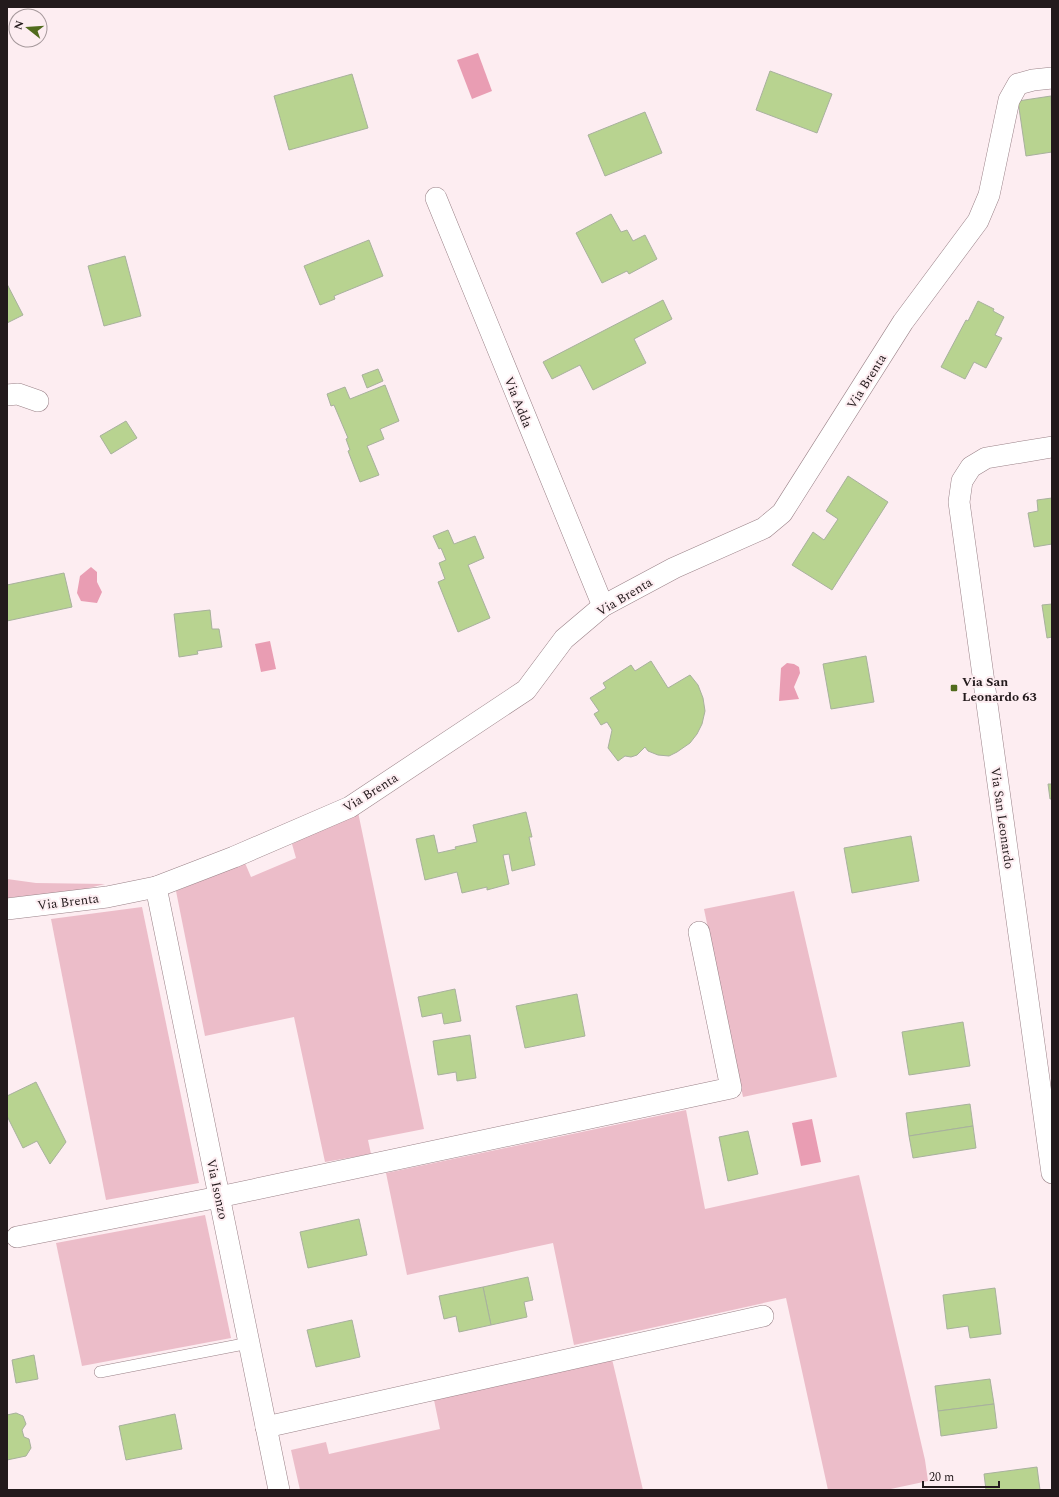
<svg xmlns="http://www.w3.org/2000/svg" width="1059" height="1497" viewBox="0 0 1059 1497" font-family="Spectral,serif">
  <style>
    .green { fill: #ecbdc9 }
    .water { fill: #e99db3 }
    .building { fill: #b8d390; stroke: #a8b19d }
    .lines { fill: none; stroke-linecap: round; stroke-linejoin: round }
    .lane-casing { stroke: #9a8288; stroke-width: 12 }
    .street-casing { stroke: #9a8288; stroke-width: 22 }
    .lane { stroke: #fff; stroke-width: 11 }
    .street { stroke: #fff; stroke-width: 21 }
    .poi-dot { fill: #516b1d; stroke: #fdedf1; stroke-width: 1.5 }
    .labels { text-anchor: middle; stroke-width: 4; stroke-linejoin: round; paint-order: stroke }
    .street-label { font-size: 13px; fill: #231a1c; stroke: #fdedf1 }
    .poi-label { font-size: 13px; font-weight: bold; fill: #231a1c; stroke: #fdedf1; text-anchor: start }
  </style>
  <rect width="100%" height="100%" fill="#fdedf1"/>
  <g class="green">
    <polygon points="358,812 424,1129 368,1140 371,1154 325,1162 294,1017 205,1036 176,891 245,863 251,877 296,858 292,844"/>
    <polygon points="7,879 36,883 105,884 77,891 7,898"/>
    <polygon points="794,891 837,1077 743,1097 704,909"/>
    <polygon points="142,907 199,1183 106,1200 51,919"/>
    <polygon points="686,1110 705,1209 859,1175 925,1460 928,1481 886,1490 828,1490 786,1298 574,1345 553,1243 407,1275 386,1173"/>
    <polygon points="205,1215 231,1338 82,1366 56,1243"/>
    <polygon points="612,1359 643,1490 300,1490 291,1450 326,1442 329,1454 440,1429 434,1400"/>
  </g>
  <g class="water">
    <polygon points="478,53 492,91 472,99 457,60"/>
    <polygon points="91,567 97,572 97,582 102,592 97,603 81,601 77,593 80,576"/>
    <polygon points="270,641 276,669 261,672 255,644"/>
    <polygon points="787,663 794,664 799,667 800,673 794,687 799,699 779,701 781,668"/>
    <polygon points="812,1119 821,1162 801,1166 792,1123"/>
  </g>
  <g class="building">
    <polygon points="770,71 832,94 817,133 756,110"/>
    <polygon points="352,74 368,128 289,150 274,96"/>
    <polygon points="1051,96 1052,152 1026,156 1018,101"/>
    <polygon points="645,112 662,153 605,176 588,135"/>
    <polygon points="611,214 621,232 627,230 633,241 645,235 657,259 629,274 627,271 602,283 576,233"/>
    <polygon points="369,240 383,276 334,296 335,299 320,305 304,266"/>
    <polygon points="125,256 141,316 104,326 88,266"/>
    <polygon points="7,284 23,315 7,323"/>
    <polygon points="663,300 672,319 634,339 646,363 593,390 580,365 552,379 543,362"/>
    <polygon points="978,301 994,309 993,311 1004,317 995,335 1002,338 986,368 974,362 965,379 941,367 966,320 968,321"/>
    <polygon points="378,369 383,381 367,388 362,375"/>
    <polygon points="385,385 399,421 380,429 384,439 367,446 379,475 360,482 348,451 350,450 346,439 348,438 334,405 331,406 327,394 345,387 350,399"/>
    <polygon points="126,421 137,438 111,454 100,436"/>
    <polygon points="848,476 888,502 832,590 792,565 813,532 824,540 838,519 826,511"/>
    <polygon points="1052,498 1052,544 1034,547 1028,513 1038,511 1037,500"/>
    <polygon points="448,530 454,544 475,536 484,558 468,565 490,618 458,632 438,582 445,579 439,563 446,560 441,548 439,549 433,536"/>
    <polygon points="64,573 72,607 7,621 7,585"/>
    <polygon points="1052,604 1052,637 1047,638 1042,605"/>
    <polygon points="210,610 212,629 219,629 222,647 197,651 198,654 179,657 174,614"/>
    <polygon points="866,656 874,702 831,709 823,664"/>
    <polygon points="651,661 668,688 690,675 698,685 703,698 705,711 702,724 697,734 690,743 677,752 669,756 658,755 648,751 645,747 637,755 631,757 625,756 618,761 608,748 612,730 607,722 601,725 594,714 599,711 590,698 606,688 603,683 631,665 635,671"/>
    <polygon points="1048,784 1052,784 1052,799 1050,799"/>
    <polygon points="526,812 532,837 529,837 535,865 512,871 509,854 503,855 509,884 487,890 487,887 462,893 457,872 425,880 416,839 434,835 438,853 456,849 455,847 477,842 473,825"/>
    <polygon points="911,836 919,881 852,893 844,848"/>
    <polygon points="455,989 461,1021 444,1024 442,1013 422,1017 418,997"/>
    <polygon points="577,994 585,1036 525,1048 516,1006"/>
    <polygon points="963,1022 970,1066 909,1075 902,1032"/>
    <polygon points="470,1035 476,1078 457,1081 456,1072 438,1075 433,1041"/>
    <polygon points="36,1082 66,1142 50,1164 37,1141 23,1148 7,1116 7,1096"/>
    <polygon points="970,1104 973,1126 909,1136 906,1113"/>
    <polygon points="973,1126 976,1148 913,1158 909,1136"/>
    <polygon points="748,1131 758,1174 728,1181 719,1137"/>
    <polygon points="359,1219 367,1255 308,1268 300,1232"/>
    <polygon points="528,1277 533,1300 524,1302 527,1317 491,1325 483,1287"/>
    <polygon points="483,1287 491,1325 459,1332 456,1316 444,1319 439,1296"/>
    <polygon points="995,1288 1001,1334 970,1338 968,1326 947,1329 943,1295"/>
    <polygon points="352,1320 360,1357 316,1367 307,1330"/>
    <polygon points="34,1355 38,1379 16,1383 12,1360"/>
    <polygon points="990,1379 994,1404 938,1411 935,1386"/>
    <polygon points="994,1404 997,1428 941,1436 938,1411"/>
    <polygon points="16,1413 23,1416 26,1424 22,1430 24,1437 29,1439 31,1448 26,1456 7,1460 7,1415"/>
    <polygon points="175,1414 182,1449 126,1460 119,1426"/>
    <polygon points="1037,1467 1040,1490 986,1490 984,1474"/>
  </g>
  <g class="lines">
    <g class="lane-casing">
      <polyline id="lane" points="100,1372 249,1343"/>
    </g>
    <g class="street-casing">
      <g id="street">
        <polyline points="436,198 603,606"/>
        <polyline points="7,395 18,394 38,401"/>
        <polyline points="1052,447 986,458 971,467 962,481 959,502 1052,1173"/>
        <polyline points="156,887 279,1490"/>
        <polyline points="7,909 107,897 156,887 234,857 350,807 526,690 564,639 603,606 674,568 764,528 782,513 903,322 978,221 989,195 1009,100 1018,84 1033,80 1052,78"/>
        <polyline points="17,1237 219,1197 731,1088 699,932"/>
        <polyline points="266,1427 763,1316"/>
      </g>
    </g>
    <use href="#lane" class="lane"/>
    <use href="#street" class="street"/>
  </g>
  <rect class="poi-dot" x="950" y="684" width="8" height="8" rx="2"/>
  <g class="labels">
    <g class="street-label">
      <text transform="translate(866 381) rotate(-58)" y="5">Via Brenta</text>
      <text transform="translate(519 402) rotate(68)" y="5">Via Adda</text>
      <text transform="translate(624 596) rotate(-31)" y="5">Via Brenta</text>
      <text transform="translate(370 792) rotate(-32)" y="5">Via Brenta</text>
      <text transform="translate(1003 818) rotate(82)" y="5">Via San Leonardo</text>
      <text transform="translate(68 901) rotate(-7)" y="5">Via Brenta</text>
      <text transform="translate(218 1189) rotate(78)" y="5">Via Isonzo</text>
    </g>
    <g class="poi-label">
      <text x="962" y="686">Via San<tspan x="962" dy="15">Leonardo 63</tspan></text>
    </g>
  </g>
  <rect width="1059" height="1497" fill="none" stroke="#231a1c" stroke-width="16"/>
  <g transform="translate(28 28) rotate(287)"><circle r="19" fill="#fdedf1" stroke="#a6999c"/>
  <path d="M0-3L7 15L0 10L-7 15Z" fill="#516b1d"/>
  <text y="-6" font-size="11" font-weight="bold" text-anchor="middle" fill="#231a1c">N</text>
  </g>
  <path d="M923 1481v6h76v-6" fill="none" stroke="#231a1c" stroke-width="2"/>
  <text x="929" y="1481" font-size="12" fill="#231a1c" stroke="#fdedf1" stroke-width="3" paint-order="stroke">20 m</text>
</svg>
